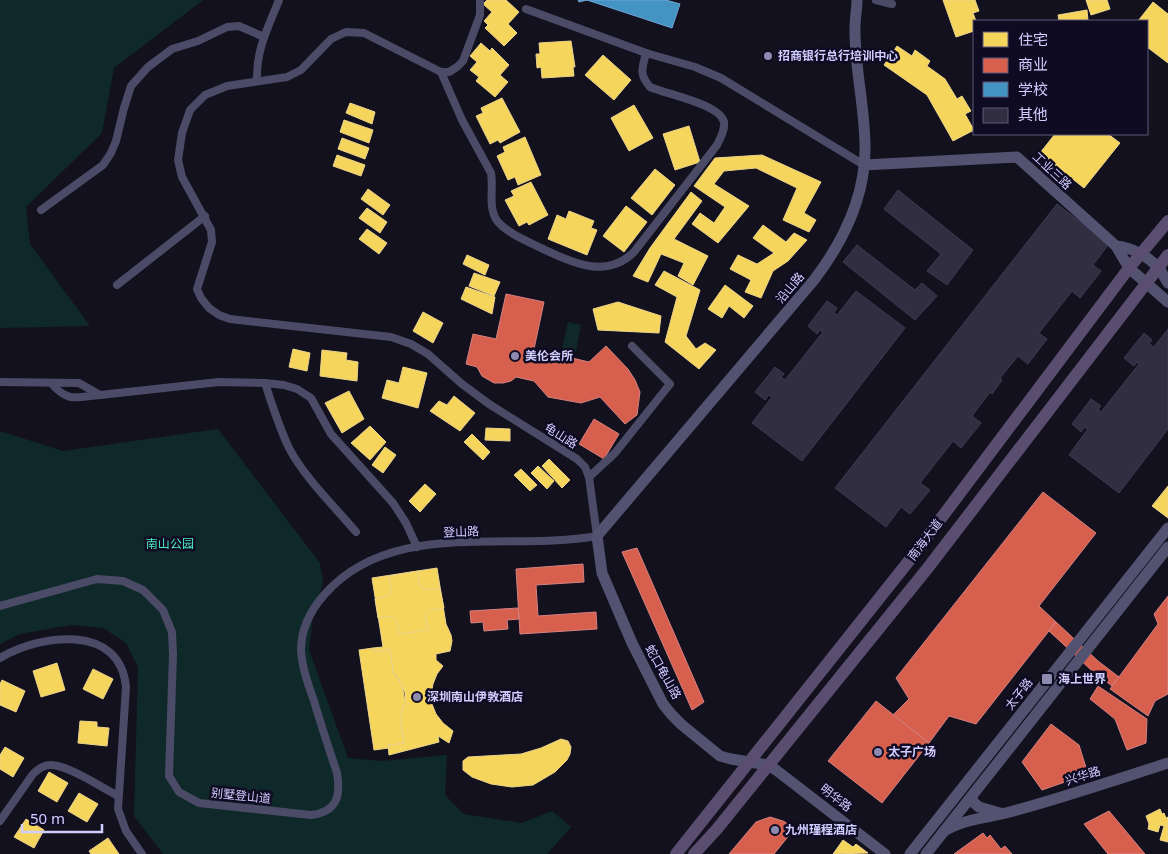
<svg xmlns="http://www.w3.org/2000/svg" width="1168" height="854" viewBox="0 0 1168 854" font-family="'Noto Sans','Noto Sans SC',sans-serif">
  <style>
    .green { fill: #0f292a }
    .homes { fill: #f6d55c; stroke: #ebd38d }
    .shops { fill: #d6604d; stroke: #d58182 }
    .schools { fill: #4393c3; stroke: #6ea4d5 }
    .building { fill: #302e40; stroke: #3e3a52 }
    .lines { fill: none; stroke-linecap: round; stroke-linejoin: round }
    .street { stroke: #4c4b67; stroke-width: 8 }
    .secondary { stroke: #535271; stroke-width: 11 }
    .primary { stroke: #594e70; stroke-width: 12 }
    .poi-dot { fill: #8f8bb0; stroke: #0f0b23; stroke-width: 2 }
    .labels { text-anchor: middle; stroke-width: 5; stroke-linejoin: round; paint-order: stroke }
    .poi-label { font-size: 12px; font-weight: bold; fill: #d2cdff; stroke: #0f0b23; text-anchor: start }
    .street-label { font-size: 12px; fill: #d2cdff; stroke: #0f0b23 }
    .park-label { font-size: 12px; fill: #4debc0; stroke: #0f0b23 }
  </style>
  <rect width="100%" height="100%" fill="#12111d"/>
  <g class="green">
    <polygon points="0,0 203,0 114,68 102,133 26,207 30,244 90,326 0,328"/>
    <polygon points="568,322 581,325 576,352 562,348"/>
    <polygon points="218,429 320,563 323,583 313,616 309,650 348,758 382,761 447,755 445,795 464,814 522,823 552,811 571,827 547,854 163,854 134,816 138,667 126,643 103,628 71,625 20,634 0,644 0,431 63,451"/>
  </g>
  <g class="homes">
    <polygon points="487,0 506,0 519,12 508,24 517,33 504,46 485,28 488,25 484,21 492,12 483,4"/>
    <polygon points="943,0 975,0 979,11 973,13 976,21 974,21 974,31 956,37"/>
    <polygon points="1086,0 1107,0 1110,9 1091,15"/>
    <polygon points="1153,2 1168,14 1168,63 1147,47 1147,21 1138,21"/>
    <polygon points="1087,10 1088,21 1059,21 1058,15"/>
    <polygon points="571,41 575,67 573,67 574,76 542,78 541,67 537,68 536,54 540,54 539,43"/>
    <polygon points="481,43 490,51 492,48 509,65 500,75 508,82 495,97 476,81 479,77 470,70 477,62 470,56"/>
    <polygon points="897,46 912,56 915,50 930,61 927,66 945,79 957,99 962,96 971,111 965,114 974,130 953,141 927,95 884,65"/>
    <polygon points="603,55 631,80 614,100 585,75"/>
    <polygon points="502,98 520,132 500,143 498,140 490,144 476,116 483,113 481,108"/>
    <polygon points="350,103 375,112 372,124 346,113"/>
    <polygon points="634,105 653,138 629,151 611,118"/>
    <polygon points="344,120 373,130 369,143 340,132"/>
    <polygon points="689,126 700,162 675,170 663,134"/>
    <polygon points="1055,134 1108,134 1120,143 1084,188 1040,153"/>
    <polygon points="525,137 541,175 518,185 515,177 508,180 497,156 505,152 503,147"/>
    <polygon points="342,138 369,148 365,159 338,149"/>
    <polygon points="337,155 365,165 361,176 333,166"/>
    <polygon points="762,155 821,182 804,213 816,220 809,232 783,220 797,188 756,168 724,171 714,184 749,206 718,243 692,224 700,213 714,223 725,207 694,186 715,158"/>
    <polygon points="655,169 675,185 652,215 631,198"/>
    <polygon points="531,182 548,215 529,225 527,222 519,226 505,200 514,196 511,191"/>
    <polygon points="368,189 390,205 383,215 361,199"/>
    <polygon points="691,192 702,201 674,239 708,256 693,285 678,276 684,263 661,254 648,282 633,276 650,248"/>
    <polygon points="626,206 647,222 624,252 603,236"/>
    <polygon points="367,208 387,222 380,233 359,218"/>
    <polygon points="569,211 594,221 591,228 597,230 587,255 548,239 557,215 566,219"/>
    <polygon points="763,225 786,242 794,233 807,240 788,261 773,271 761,298 745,292 751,280 730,269 738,255 757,264 774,253 753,238"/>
    <polygon points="367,229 387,243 379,254 359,239"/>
    <polygon points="467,255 489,265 485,275 463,264"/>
    <polygon points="664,271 700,290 686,336 696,349 705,343 716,350 699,369 665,342 677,297 655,285"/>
    <polygon points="474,273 500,282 494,296 469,286"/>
    <polygon points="725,285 753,306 744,318 729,306 722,318 708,309"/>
    <polygon points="466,287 495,297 492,314 461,299"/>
    <polygon points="618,302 661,316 659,333 598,330 593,309"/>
    <polygon points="423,312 443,323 433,343 413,331"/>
    <polygon points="293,349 310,353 307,371 289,367"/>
    <polygon points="322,350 347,353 346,360 358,362 357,381 320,376"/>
    <polygon points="403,367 427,373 418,408 382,398 387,380 399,383"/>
    <polygon points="349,391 364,419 342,433 325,403"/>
    <polygon points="454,396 475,413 460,431 430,411 439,401 447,405"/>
    <polygon points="370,426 386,442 370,460 351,443"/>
    <polygon points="486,428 510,429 510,441 485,440"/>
    <polygon points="472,434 490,452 483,460 464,442"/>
    <polygon points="385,447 396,455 383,473 372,465"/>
    <polygon points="549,459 570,480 562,488 542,466"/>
    <polygon points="538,466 554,481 547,489 531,473"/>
    <polygon points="521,469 537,485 530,491 514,475"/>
    <polygon points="425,484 436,494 420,512 409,501"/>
    <polygon points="1168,486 1168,518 1152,506"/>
    <polygon points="437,568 446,624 451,635 452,641 450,651 436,654 436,660 443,666 437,674 433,684 431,695 432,704 436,714 443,723 453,731 449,743 438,736 439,742 389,755 388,745 404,743 400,718 405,702 405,693 398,678 393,672 390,649 374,652 373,648 383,647 372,578"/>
    <polygon points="418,571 420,586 427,590 440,588 444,608 430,610 425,615 428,630 399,634 397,620 391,616 378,618 375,599 388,596 392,591 389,576"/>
    <polygon points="373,648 374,652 390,649 393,672 402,685 405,702 400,718 404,743 388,745 389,748 374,750 359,650"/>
    <polygon points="57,663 65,690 41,697 33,671"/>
    <polygon points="93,669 113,679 103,699 83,689"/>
    <polygon points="2,680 25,691 16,712 0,705 0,684"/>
    <polygon points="80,721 97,722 97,727 109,728 107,746 78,743"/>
    <polygon points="561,739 568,741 571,747 570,754 567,760 555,772 533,785 512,787 491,784 472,777 463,770 463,761 468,757 521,754 541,748"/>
    <polygon points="5,747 24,758 13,777 0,769 0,755"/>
    <polygon points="49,772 68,783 57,802 38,791"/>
    <polygon points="79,793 98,804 87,822 68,811"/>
    <polygon points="1160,809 1162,814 1164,813 1166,818 1168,817 1168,842 1160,840 1164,826 1160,825 1158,832 1148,829 1149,824 1146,816"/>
    <polygon points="26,819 44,830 34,848 14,837"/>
    <polygon points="108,838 119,854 91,854 89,851"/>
    <polygon points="843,840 853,847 856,844 868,853 833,854"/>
  </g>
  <g class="shops">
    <polygon points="506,294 544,302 534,349 589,362 606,346 628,369 635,380 640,392 637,415 625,424 600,397 581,403 548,397 534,381 516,377 511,381 503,383 494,383 482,376 477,367 466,364 473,334 496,339"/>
    <polygon points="594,419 619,434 604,459 579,444"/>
    <polygon points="1043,492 1096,533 1039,606 1056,622 976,724 949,716 929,743 893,715 909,699 896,678"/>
    <polygon points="637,548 704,702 692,710 622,552"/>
    <polygon points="583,564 584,582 536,585 538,616 596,612 597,629 520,634 516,569"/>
    <polygon points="1168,596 1168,694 1155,701 1148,716 1110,689 1158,624 1154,614"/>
    <polygon points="518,608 519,619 507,620 508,629 484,631 483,622 471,623 470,611"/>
    <polygon points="1056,622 1098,661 1119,677 1112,686 1090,669 1049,631"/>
    <polygon points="1098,686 1147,719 1146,743 1127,750 1115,719 1090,699"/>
    <polygon points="876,701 929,743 882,803 828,761"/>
    <polygon points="1051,724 1079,745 1088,774 1042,790 1022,762"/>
    <polygon points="1109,811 1145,854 1108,854 1084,824"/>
    <polygon points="770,817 783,821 795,828 774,854 729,854 756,822"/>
    <polygon points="983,833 987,838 990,835 1001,849 1005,846 1012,854 954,854"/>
  </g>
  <polygon class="schools" points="578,0 666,0 680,4 672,28 587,0 579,2"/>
  <g class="building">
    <polygon points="898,190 973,250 947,285 927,271 941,254 884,209"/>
    <polygon points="1057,204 1109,244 1093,265 1101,271 1080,298 1072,291 1039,333 1047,339 1028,364 1018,356 1000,378 1002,380 992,394 990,392 972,416 981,423 961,448 953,441 920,483 930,490 910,514 901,507 886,527 835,488"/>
    <polygon points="857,245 915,290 922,283 937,296 915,320 843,262"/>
    <polygon points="856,291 905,328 802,461 752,423 772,397 769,395 765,400 755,392 775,367 784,374 781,377 785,380 823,332 820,330 817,334 808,326 827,301 837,308 834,313 837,315"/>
    <polygon points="1168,329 1168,429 1119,493 1069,455 1088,429 1085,427 1081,432 1072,424 1091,399 1101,406 1098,409 1101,412 1139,364 1137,362 1134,366 1124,358 1144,333 1152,340 1149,344 1154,347"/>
  </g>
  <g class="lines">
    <g class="street">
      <polyline points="876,0 892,4"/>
      <polyline points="526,9 646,53 695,67 721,78 864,165"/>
      <path d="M441 72 462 120 491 173C494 189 487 208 498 222 509 234 527 241 541 248 572 262 605 280 634 252L717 145C721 137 725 130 724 122 720 104 666 94 650 87 639 74 642 69 646 53"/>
      <path d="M257 81C256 49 268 28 279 0"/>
      <polyline points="41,210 103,165 111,153 116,141 124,108 131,86 148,67 172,49 198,41 227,27 239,26 264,37"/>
      <polyline points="117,285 205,216"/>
      <polyline points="0,382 79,383 100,395 219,382 265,383 284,385 297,389 311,398 331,434 393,503 406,523 417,547"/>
      <path d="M51 383C68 403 76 397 100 395"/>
      <path d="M265 383C272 405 279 427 289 448 304 477 335 507 356 532"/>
      <polyline points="589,477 615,453 670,384 632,346"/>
      <path d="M0 606 97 579 123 581 143 590 163 610 172 632 173 655 169 776 179 792 199 803 311 815C337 812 341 796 337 773 329 749 321 725 314 701 308 684 302 668 301 650 301 628 310 611 324 595 391 518 507 552 597 536L589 477 585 467 577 459 489 404 462 384 428 354 411 344 391 337 230 319 219 315 209 308 201 298 197 289 212 242 211 230 182 177 178 160 182 133 190 110 205 95 227 86 287 77 301 70 331 39 346 32 364 33 441 72H449L457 67 463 61 480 15V0"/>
      <path d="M0 658C40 634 120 623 126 687L118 809 126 831 142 854"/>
      <path d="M0 821 33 774C38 769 43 765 50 765 66 764 103 788 118 796"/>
    </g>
    <g class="secondary">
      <path d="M857 0C857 9 855 18 855 27 854 67 866 111 865 152 864 200 843 242 814 280L597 536 602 573 632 643 663 704 671 714 682 725 720 756 731 759 768 765 776 770 885 854"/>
      <polyline points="864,165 1017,157 1116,246 1129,268 1168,302"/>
      <path d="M1116 246C1131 247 1150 257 1159 269 1163 273 1165 279 1168 283"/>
      <polyline points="972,796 973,802 979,807 1000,813"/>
      <path d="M946 830C967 818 994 817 1017 810 1068 796 1118 779 1168 763"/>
      <polyline points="910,854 1168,528"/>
      <polyline points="926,854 1168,547"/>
    </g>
    <g class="primary">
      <polyline points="676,854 912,557 1129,268 1168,221"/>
      <polyline points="694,854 717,829 927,569 1168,255"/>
    </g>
  </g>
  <g class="poi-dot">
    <circle cx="768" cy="56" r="5"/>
    <circle cx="515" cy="356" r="5"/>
    <rect x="1041" y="673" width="12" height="12" rx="2.5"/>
    <circle cx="417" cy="697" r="5"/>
    <circle cx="878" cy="752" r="5"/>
    <circle cx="775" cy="830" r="5"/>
  </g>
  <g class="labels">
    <g class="poi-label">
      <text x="778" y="60">招商银行总行培训中心</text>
      <text x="525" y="360">美伦会所</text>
      <text x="1058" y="683">海上世界</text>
      <text x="427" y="701">深圳南山伊敦酒店</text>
      <text x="888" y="756">太子广场</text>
      <text x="785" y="834">九州瑾程酒店</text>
    </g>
    <g class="street-label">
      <text transform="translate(1052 171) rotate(43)" y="4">工业三路</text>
      <text transform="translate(790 288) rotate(-50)" y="4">沿山路</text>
      <text transform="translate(561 436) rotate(32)" y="4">龟山路</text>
      <text transform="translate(461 532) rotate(-2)" y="4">登山路</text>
      <text transform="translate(925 540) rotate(-53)" y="4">南海大道</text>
      <text transform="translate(663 672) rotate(61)" y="4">蛇口龟山路</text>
      <text transform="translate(1019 694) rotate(-52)" y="4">太子路</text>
      <text transform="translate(1083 776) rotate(-18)" y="4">兴华路</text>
      <text transform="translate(241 796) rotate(6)" y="4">别墅登山道</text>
      <text transform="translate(836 798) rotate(38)" y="4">明华路</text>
    </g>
    <g class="park-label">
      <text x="170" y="548">南山公园</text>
    </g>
  </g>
  <rect x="973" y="20" width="175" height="115" fill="#0f0b23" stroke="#5d597b"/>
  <rect x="983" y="32" width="25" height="15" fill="#f6d55c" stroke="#5d597b"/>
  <text x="1018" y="45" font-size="15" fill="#d2cdff">住宅</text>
  <rect x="983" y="58" width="25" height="15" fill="#d6604d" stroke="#5d597b"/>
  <text x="1018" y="70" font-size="15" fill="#d2cdff">商业</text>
  <rect x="983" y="82" width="25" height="15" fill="#4393c3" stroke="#5d597b"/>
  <text x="1018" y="95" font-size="15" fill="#d2cdff">学校</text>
  <rect x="983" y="108" width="25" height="15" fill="#302e40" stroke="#5d597b"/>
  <text x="1018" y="120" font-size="15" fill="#d2cdff">其他</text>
  <path d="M22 824v8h80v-8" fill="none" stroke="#d2cdff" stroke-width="2.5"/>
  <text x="30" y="824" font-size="15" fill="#d2cdff" stroke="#0f0b23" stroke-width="4" paint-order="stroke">50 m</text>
</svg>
